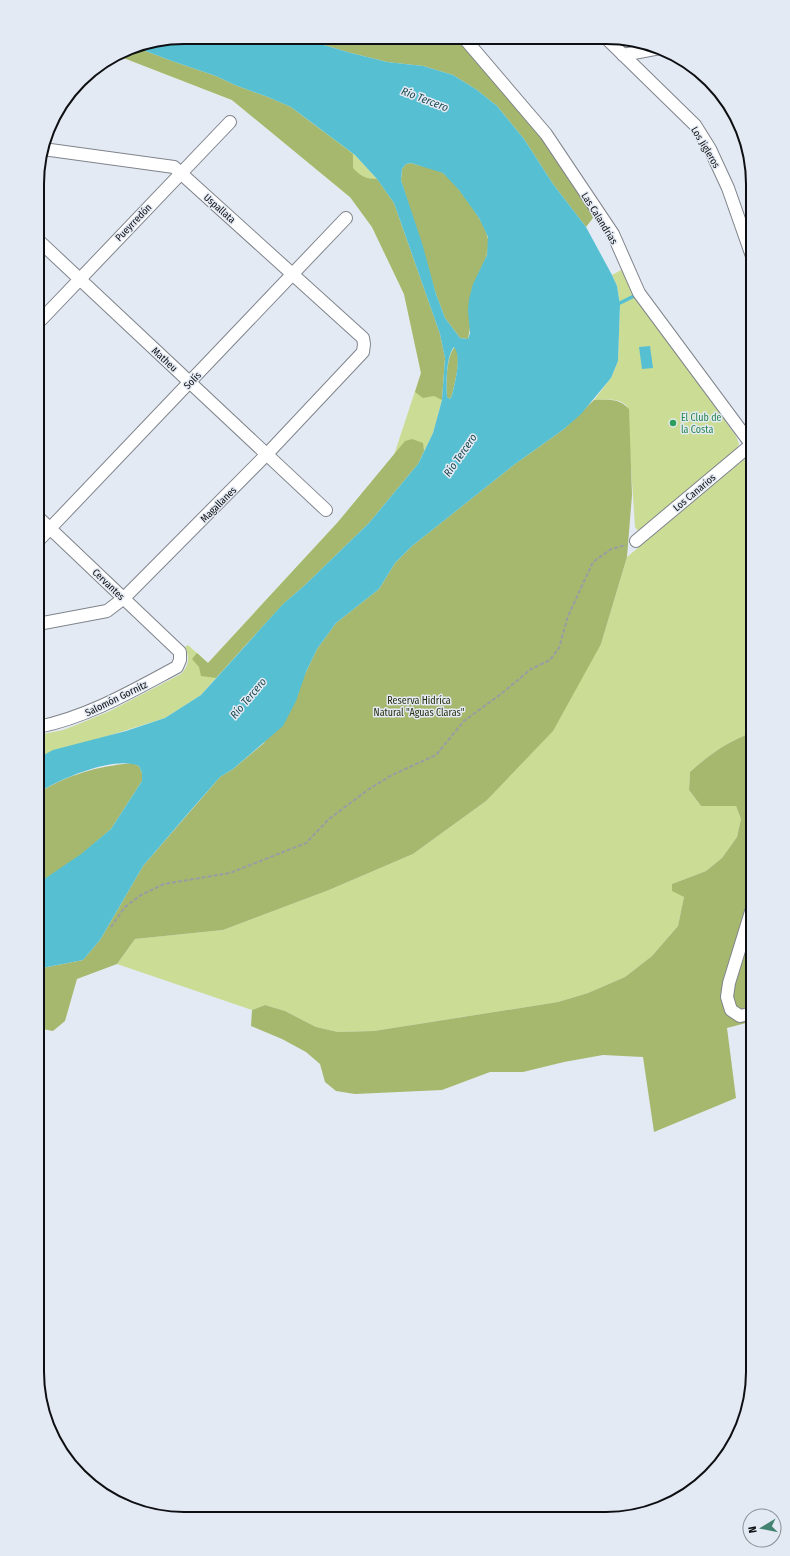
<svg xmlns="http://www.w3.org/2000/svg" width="790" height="1556" viewBox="0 0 790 1556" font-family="'Fira Sans Condensed',sans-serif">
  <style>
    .green { fill: #cbdc95 }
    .forest { fill: #a6b86e }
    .water { fill: #56c0d2; fill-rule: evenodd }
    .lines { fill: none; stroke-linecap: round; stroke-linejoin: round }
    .stream { stroke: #56c0d2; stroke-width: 3.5 }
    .street-casing { stroke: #7f848c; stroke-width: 14 }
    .path { stroke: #989da4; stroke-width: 2; stroke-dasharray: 4 2; stroke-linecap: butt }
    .street { stroke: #fff; stroke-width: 12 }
    .leisure-dot { fill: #2e9e5b; stroke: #e4eaf3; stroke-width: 1.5 }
    .labels { text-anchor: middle; stroke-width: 3; stroke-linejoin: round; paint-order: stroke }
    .street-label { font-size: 10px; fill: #0d0f12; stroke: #e4eaf3 }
    .leisure-label { font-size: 10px; fill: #27864d; stroke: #e4eaf3; text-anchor: start }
    .park-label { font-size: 10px; fill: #272d0d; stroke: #e4eaf3 }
    .water-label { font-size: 11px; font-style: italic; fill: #1a4951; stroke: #e4eaf3 }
    .rim { fill: none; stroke: #0d0f12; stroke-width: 2 }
  </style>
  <rect width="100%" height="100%" fill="#e4eaf3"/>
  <g class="green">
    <path d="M135 47 327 133 355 155 377 179 394 203 407 245 442 400 433 433 418 464 244 646 201 695 165 718 38 758V735L63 730 76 725 110 711 181 674C189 666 190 657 185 647L188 645 208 663 338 522 394 455 421 373 404 294 372 227 351 198 232 100 116 55 128 48Z"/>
    <path d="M623 269 636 297 736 436 739 444 736 450 639 532 635 527 627 406C618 397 605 400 594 400L611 378 618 361 620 305 617 286 612 275Z"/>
    <path d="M753 452V732C727 742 710 754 690 772L689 790 701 806H736L741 819 737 837 722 858 706 871 672 884 684 897 678 926 652 956 625 977 588 993 558 1002 374 1031 338 1032 316 1027 285 1011 265 1005 252 1010 117 964 135 939 223 930 329 890 413 854 486 801 601 644 627 557Z"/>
  </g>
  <g class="forest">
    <polygon points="300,38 458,39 546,140 590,210 593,218 586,227 553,184 524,139 497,106 477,90 453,75 423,66 387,62 351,53"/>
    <path d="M135 47 172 61 216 76 235 85 268 97 291 107 353 154V168C360 176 366 179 377 179L394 203 440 334 445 358 442 400 434 396 423 398 415 392 421 373 404 294 372 227 350 197 232 100 116 55 128 48Z"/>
    <path d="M411 163C421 167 435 167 443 173 456 183 486 223 488 239 489 251 486 260 480 270L468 339 460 338 445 318 436 294 401 180 402 169 406 164Z"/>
    <path d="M455 347C462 357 455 383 452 395L450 399 447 397C446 385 446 355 455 347Z"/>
    <path d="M594 400C608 400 619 398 629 409L632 495 627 557 601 644 553 731 486 801 413 854 329 890 223 930 135 939 117 964 77 979 65 1021 53 1031 37 1028V969L83 960 100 940 143 866 220 777 233 769 264 743 306 672 317 649 336 623 379 589 395 563 412 546 515 464 564 429Z"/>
    <polygon points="412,439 423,443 424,451 418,464 369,523 305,585 282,605 216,678 201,676 199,667 192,659 197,653 208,663 338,522 405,441"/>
    <path d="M753 732V1007L744 1009 746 1023 727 1028 736 1098 654 1132 643 1057 603 1055 564 1062 523 1072H490L442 1090 355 1094 336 1091 325 1082 320 1064 306 1052 282 1039 251 1026 252 1010 265 1005 285 1011 316 1027 338 1032 374 1031 558 1002 588 993 625 977 652 956 678 926 684 897 672 891V884L706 871 722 858 737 837 741 819 736 806H701L689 790 690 772C710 754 727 742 753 732Z"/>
    <path d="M132 763 139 766 142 773V781L111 829 81 855 38 884V793C66 775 98 766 132 763Z"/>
  </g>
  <g class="water">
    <path d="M184 37 300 38 351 53 387 62 423 66 453 75 477 90 497 106 524 139 553 184 586 227 612 275 617 286 620 305 618 361 611 378 581 414 564 429 515 464 412 546 395 563 379 589 336 623 317 649 306 672 296 701 283 726 233 769 220 777 191 810 143 866 100 940 83 960 37 969V884L81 854 111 829 142 781V773L139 766C115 755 59 779 38 793V758L53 750 126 731 165 718 201 695 282 605 305 585 369 523 418 464 433 433 442 400 445 358 440 334 394 203 377 179 355 155 291 107 268 97 235 85 216 76 172 61 135 47ZM411 163 443 173 459 190 479 218 488 237 487 255 473 284 469 299 468 311 470 333 468 339 460 338 445 318 436 294 422 243 401 180 402 169 406 164ZM454 347C462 356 455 383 452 395L450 399 447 397C446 385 446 356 454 347Z"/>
    <polygon points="650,346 653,368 642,369 639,347"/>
  </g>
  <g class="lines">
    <polyline class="stream" points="620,303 638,294"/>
    <g class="street-casing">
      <g id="street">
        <polyline points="465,39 546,134 613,234 639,293 751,444"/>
        <polyline points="608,40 695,125 710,149 728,188 753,259"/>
        <polyline points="623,55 660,48"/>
        <polyline points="38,240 326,510"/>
        <polyline points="38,323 230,122"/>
        <polyline points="38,541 346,218"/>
        <polyline points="636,541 753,443"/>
        <polyline points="38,624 107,611 124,598 267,454 363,352 364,344 363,338 174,167 43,149"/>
        <path d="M38 727C88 717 132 691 177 667L180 660V652L38 517"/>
        <polyline points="753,1013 740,1016 731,1010 727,997 729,983 753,905"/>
      </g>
    </g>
    <polyline class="path" points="111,927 125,907 141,895 164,884 230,873 306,843 329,819 369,789 392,775 436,755 464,721 501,694 531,669 550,660 559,648 568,616 593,562 611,549 626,545"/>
    <use href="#street" class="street"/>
  </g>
  <circle class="leisure-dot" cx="673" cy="423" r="4"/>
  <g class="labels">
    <g class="street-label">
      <text transform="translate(706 147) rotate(59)" y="4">Los Jigleros</text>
      <text transform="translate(220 208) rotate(42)" y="4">Uspallata</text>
      <text transform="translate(600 218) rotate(58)" y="4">Las Calandrias</text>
      <text transform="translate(133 222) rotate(-46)" y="4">Pueyrredón</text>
      <text transform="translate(165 359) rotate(43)" y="4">Matheu</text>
      <text transform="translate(192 380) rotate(-46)" y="4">Solís</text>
      <text transform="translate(694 492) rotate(-40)" y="4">Los Canarios</text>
      <text transform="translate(218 504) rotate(-45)" y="4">Magallanes</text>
      <text transform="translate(109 584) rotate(44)" y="4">Cervantes</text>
      <text transform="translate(116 698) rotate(-26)" y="4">Salomón Gornitz</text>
    </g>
    <g class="leisure-label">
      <text x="681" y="421">El Club de<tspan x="681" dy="12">la Costa</tspan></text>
    </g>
    <g class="park-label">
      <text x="419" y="704">Reserva Hidríca<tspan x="419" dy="12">Natural "Aguas Claras"</tspan></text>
    </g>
    <g class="water-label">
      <text transform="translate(425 99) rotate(21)" y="4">Río Tercero</text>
      <text transform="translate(460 455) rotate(-55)" y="4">Río Tercero</text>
      <text transform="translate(248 698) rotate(-50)" y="4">Río Tercero</text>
    </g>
  </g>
  <path d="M0 0H790V1556H0ZM184 44H606A140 140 0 0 1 746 184V1372A140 140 0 0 1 606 1512H184A140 140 0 0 1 44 1372V184A140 140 0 0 1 184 44Z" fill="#e4eaf3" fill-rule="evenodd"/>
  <path class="rim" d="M184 44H606A140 140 0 0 1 746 184V1372A140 140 0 0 1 606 1512H184A140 140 0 0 1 44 1372V184A140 140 0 0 1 184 44Z"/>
  <g transform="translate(762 1528) rotate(260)"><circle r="19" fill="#e4eaf3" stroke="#8e9299"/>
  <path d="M0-3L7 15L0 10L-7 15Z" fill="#428271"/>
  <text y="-6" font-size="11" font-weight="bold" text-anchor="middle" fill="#0d0f12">N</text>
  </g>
</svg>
